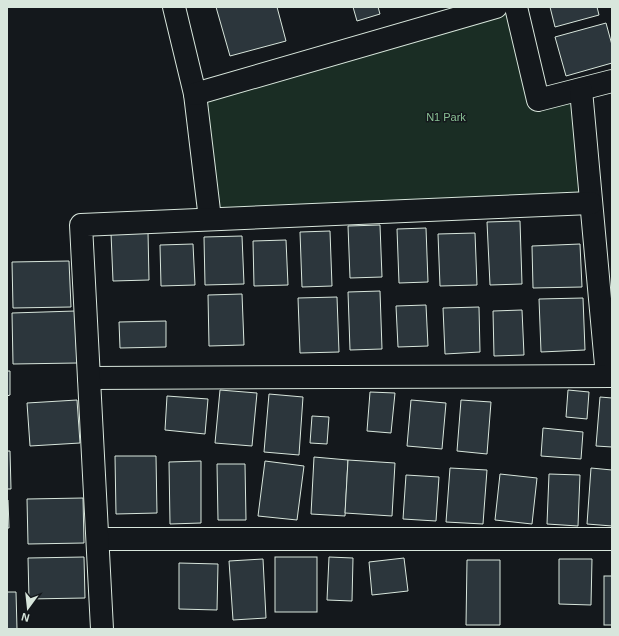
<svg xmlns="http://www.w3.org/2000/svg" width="619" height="636" viewBox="0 0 619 636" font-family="Helvetica,sans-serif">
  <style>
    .green { fill: #1a2d24; stroke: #939e99 }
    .building { fill: #2c363c; stroke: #d8e6dc }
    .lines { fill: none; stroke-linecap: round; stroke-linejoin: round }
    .minor-casing { stroke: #d8e6dc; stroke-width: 24 }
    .minor { stroke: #14181c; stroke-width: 22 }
    .labels { text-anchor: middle; stroke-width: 3; stroke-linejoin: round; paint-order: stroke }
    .park-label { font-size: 11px; fill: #8ac095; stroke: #14181c }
  </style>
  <rect width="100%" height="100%" fill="#14181c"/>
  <polygon class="green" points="516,7 538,100 581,90 591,203 210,219 195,94"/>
  <g class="building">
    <polygon points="216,7 277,7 286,41 230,56"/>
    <polygon points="353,7 378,7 380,14 357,21"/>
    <polygon points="550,7 597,7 599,15 555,27"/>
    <polygon points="606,23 612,45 612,63 566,76 555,37"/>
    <polygon points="520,221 522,284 490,285 487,222"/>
    <polygon points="380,225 382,277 350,278 348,226"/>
    <polygon points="426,228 428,282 399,283 397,229"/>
    <polygon points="330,231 332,286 302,287 300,232"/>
    <polygon points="148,232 149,280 113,281 111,233"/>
    <polygon points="475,233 477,285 440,286 438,234"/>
    <polygon points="242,236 244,284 205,285 204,237"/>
    <polygon points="286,240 288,285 254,286 253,241"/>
    <polygon points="193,244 195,285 161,286 160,245"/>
    <polygon points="580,244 582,287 533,288 532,246"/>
    <polygon points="69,261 71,307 13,308 12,262"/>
    <polygon points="380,291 382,349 350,350 348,292"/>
    <polygon points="242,294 244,345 209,346 208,295"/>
    <polygon points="337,297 339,352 300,353 298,298"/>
    <polygon points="583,298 585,350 541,352 539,299"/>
    <polygon points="426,305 428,346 398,347 396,306"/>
    <polygon points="479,307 480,352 445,354 443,308"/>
    <polygon points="522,310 524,355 494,356 493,311"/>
    <polygon points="75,311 77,363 13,364 12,313"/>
    <polygon points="166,321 166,347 120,348 119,322"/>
    <polygon points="7,371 10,371 10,395 7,396"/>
    <polygon points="220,390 257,393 252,446 215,443"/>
    <polygon points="568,390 589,392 587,419 566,417"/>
    <polygon points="370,392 395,393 391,433 367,431"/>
    <polygon points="269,394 303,397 299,455 264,452"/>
    <polygon points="167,396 208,399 205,434 165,430"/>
    <polygon points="600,397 612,398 612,447 596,446"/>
    <polygon points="77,400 80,443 30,446 27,403"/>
    <polygon points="411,400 446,403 442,449 407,446"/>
    <polygon points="461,400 491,402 487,454 457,451"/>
    <polygon points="312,416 329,417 327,444 310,443"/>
    <polygon points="543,428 583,432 581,459 541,456"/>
    <polygon points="7,451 10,451 11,489 7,489"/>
    <polygon points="115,456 156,456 157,513 116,514"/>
    <polygon points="314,457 348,460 345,516 311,514"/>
    <polygon points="348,460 395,463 392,516 345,513"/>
    <polygon points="201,461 201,523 170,524 169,462"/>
    <polygon points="265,461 304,466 297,520 258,516"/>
    <polygon points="217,464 245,464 246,520 218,520"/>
    <polygon points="450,468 487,470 483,524 446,522"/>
    <polygon points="591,468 612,470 612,526 587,524"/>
    <polygon points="500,474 537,478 532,524 495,520"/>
    <polygon points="549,474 580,475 578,526 547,524"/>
    <polygon points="406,475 439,477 436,521 403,519"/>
    <polygon points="83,498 84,543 28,544 27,499"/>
    <polygon points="7,500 8,500 9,528 7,528"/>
    <polygon points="84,557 85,598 29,599 28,558"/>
    <rect x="275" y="557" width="42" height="55"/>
    <polygon points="329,557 353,558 352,601 327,600"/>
    <polygon points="404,558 408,591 372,595 369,562"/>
    <polygon points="263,559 266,618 233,620 229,561"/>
    <polygon points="559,559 592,559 591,605 559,604"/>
    <polygon points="467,560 500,560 500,625 466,625"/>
    <polygon points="179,563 218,564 217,610 179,609"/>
    <rect x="604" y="576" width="8" height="49"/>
    <polygon points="7,592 16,592 17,629 7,629"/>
  </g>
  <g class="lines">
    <g class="minor-casing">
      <g id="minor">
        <polyline points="174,7 195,94 210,219"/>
        <polyline points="516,7 538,100 612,81"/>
        <polyline points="581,90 607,376"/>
        <polyline points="195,94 496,7"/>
        <polyline points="89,378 612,376"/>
        <polyline points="98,539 612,539"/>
        <polyline points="102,629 81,225 591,203"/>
      </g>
    </g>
    <use href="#minor" class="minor"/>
  </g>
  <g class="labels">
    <g class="park-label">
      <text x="446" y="121">N1 Park</text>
    </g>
  </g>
  <rect width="619" height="636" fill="none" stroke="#d8e6dc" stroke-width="16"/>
  <g transform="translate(28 608) rotate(195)" stroke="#14181c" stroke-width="3" paint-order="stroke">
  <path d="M0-3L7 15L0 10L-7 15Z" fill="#d8e6dc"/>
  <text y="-6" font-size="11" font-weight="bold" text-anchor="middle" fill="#d8e6dc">N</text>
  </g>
</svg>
